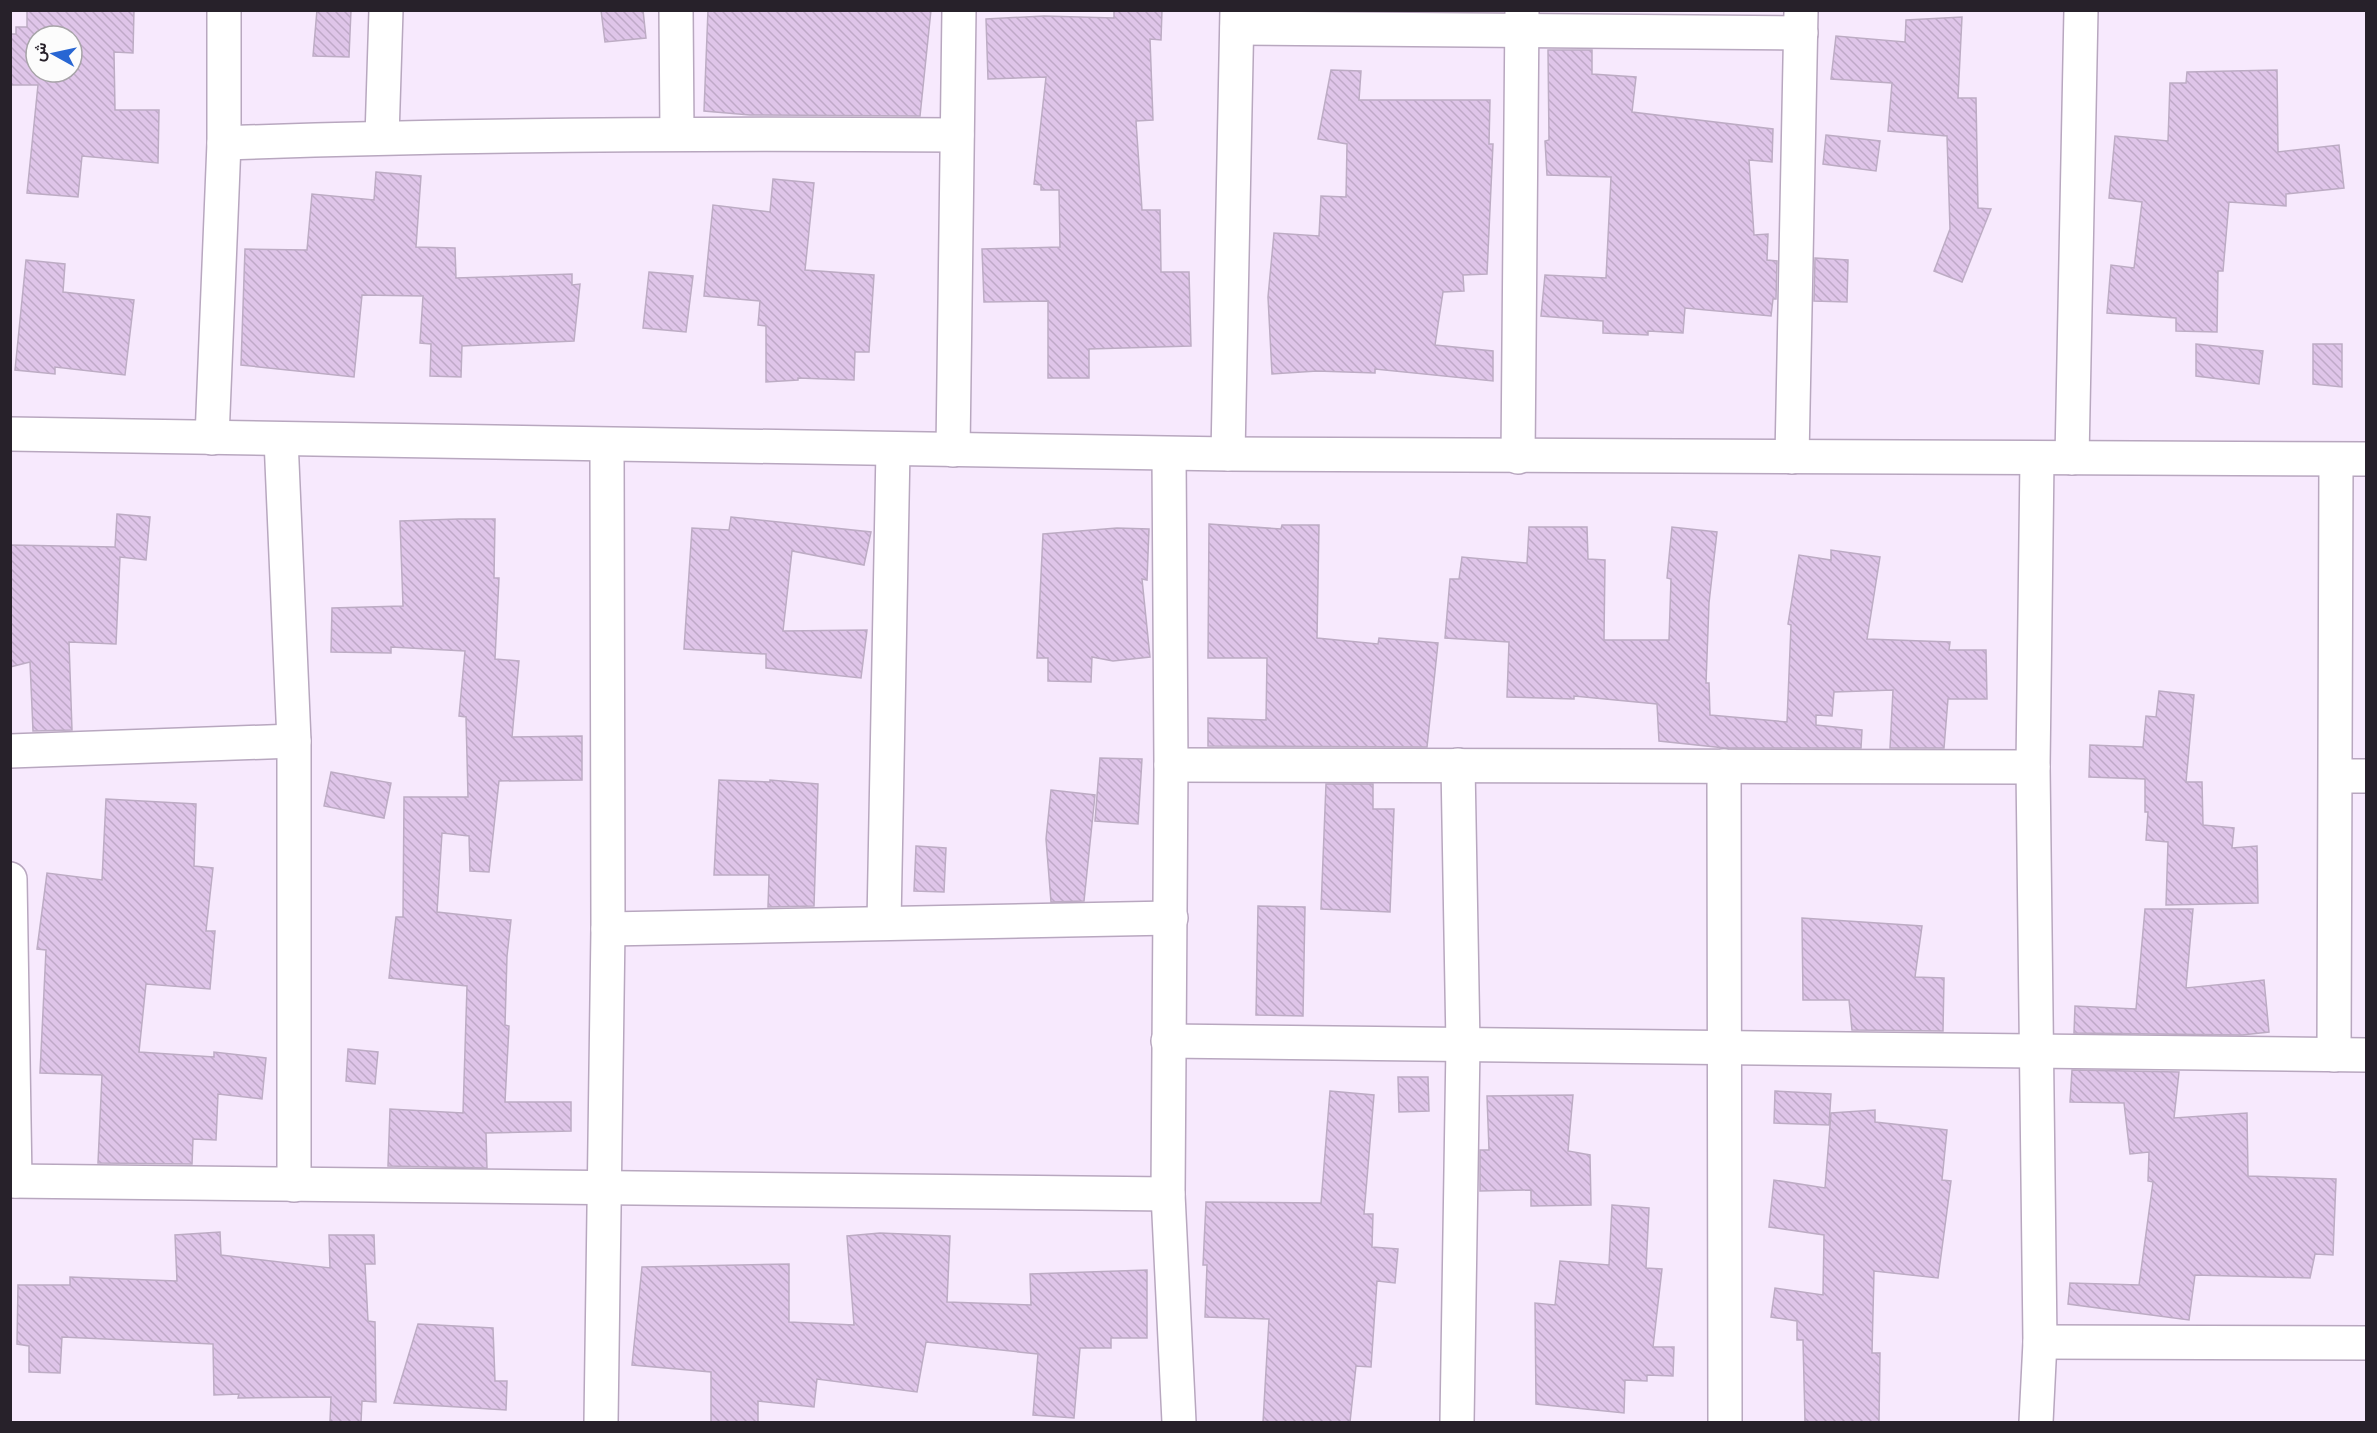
<svg xmlns="http://www.w3.org/2000/svg" width="2377" height="1433" viewBox="0 0 2377 1433" font-family="Figtree,Vazirmatn,sans-serif">
  <style>
    .building { fill: url(#building-back-hatch); stroke: #bdacc4; stroke-width: 1.5; fill-rule: evenodd }
    .lines { fill: none; stroke-linecap: round; stroke-linejoin: round }
    .minor-casing { stroke: #b8a7bf; stroke-width: 36 }
    .minor { stroke: #fff; stroke-width: 33 }
  </style>
  <defs>
    <pattern id="building-back-hatch" width="6" height="6" patternUnits="userSpaceOnUse" patternTransform="scale(1.5)"><rect width="6" height="6" fill="#dfc5e9"/><path d="M-1 5l2 2M0 0l6 6M5-1l2 2" fill="none" stroke="#bfa9c8"/></pattern>
  </defs>
  <rect width="100%" height="100%" fill="#f7e9fd"/>
  <g class="building">
    <path d="M27 10H134L133 53 114 52 115 110H159L158 163 82 156 78 197 27 193 38 85H10V34H16V27H27ZM36 36H72V72H36Z"/>
    <polygon points="317,10 351,10 349,57 313,56"/>
    <polygon points="601,10 643,10 646,38 605,42"/>
    <polygon points="708,10 931,10 920,116 750,115 704,111"/>
    <polygon points="1114,10 1162,10 1161,40 1150,39 1153,120 1136,121 1142,210 1160,210 1161,272 1189,272 1191,346 1089,349 1089,378 1048,378 1048,301 984,302 982,249 1060,247 1059,190 1041,190 1041,185 1034,184 1046,77 988,79 986,19 1044,16 1114,18"/>
    <polygon points="1962,17 1958,98 1976,98 1978,208 1991,209 1962,282 1934,271 1950,229 1947,136 1888,131 1892,83 1831,79 1836,36 1905,42 1906,20"/>
    <polygon points="1548,50 1592,50 1592,74 1636,77 1632,112 1773,129 1772,162 1749,160 1754,235 1768,234 1767,260 1777,261 1776,299 1773,299 1771,316 1685,308 1683,333 1648,331 1648,335 1603,333 1603,321 1541,316 1545,275 1606,278 1611,177 1547,175 1545,141 1549,140"/>
    <polygon points="1331,70 1361,71 1359,100 1490,100 1489,144 1493,144 1487,274 1463,275 1464,291 1443,292 1435,345 1493,351 1493,381 1375,369 1375,373 1317,371 1272,374 1268,297 1274,233 1319,236 1321,196 1346,197 1347,144 1318,139"/>
    <polygon points="2277,70 2278,152 2339,145 2344,188 2286,194 2286,206 2229,202 2223,271 2218,271 2217,332 2176,331 2176,318 2107,313 2111,265 2134,268 2142,202 2109,198 2115,136 2168,141 2170,83 2186,83 2187,72"/>
    <polygon points="1826,135 1880,141 1876,171 1823,164"/>
    <polygon points="376,172 421,176 416,247 455,248 456,278 572,274 572,285 580,284 574,341 462,346 461,377 430,376 431,344 420,343 423,296 362,295 354,377 241,365 245,249 307,250 312,194 374,200"/>
    <polygon points="773,179 814,183 805,270 874,275 869,352 855,352 854,380 798,378 798,380 766,382 766,326 758,325 760,301 704,296 713,205 770,212"/>
    <polygon points="1815,258 1848,260 1847,302 1814,301"/>
    <polygon points="26,260 65,264 63,292 134,300 125,375 55,367 55,374 15,370"/>
    <polygon points="649,272 693,276 686,332 643,328"/>
    <polygon points="2196,344 2263,351 2259,384 2196,376"/>
    <polygon points="2313,344 2342,344 2342,387 2313,384"/>
    <polygon points="117,514 150,517 146,560 120,557 116,644 69,642 72,730 33,731 30,662 10,667 10,545 115,547"/>
    <polygon points="731,517 871,532 864,565 792,551 783,631 867,630 861,678 766,668 766,654 684,649 692,528 729,530"/>
    <polygon points="459,519 495,519 494,578 499,578 495,659 519,661 512,737 582,736 582,780 499,781 489,872 470,871 469,836 442,833 437,912 511,920 507,956 505,1025 509,1026 505,1102 571,1102 571,1131 486,1133 487,1168 388,1166 390,1109 463,1113 467,986 389,978 396,917 403,917 404,797 468,797 466,717 459,716 465,651 391,647 391,653 331,652 332,608 403,606 400,521"/>
    <polygon points="1209,524 1281,529 1282,525 1319,525 1317,638 1378,644 1379,638 1438,643 1427,747 1208,746 1208,718 1266,720 1267,658 1208,658"/>
    <polygon points="1529,527 1587,527 1588,559 1605,560 1604,640 1669,640 1671,579 1667,578 1672,527 1717,532 1709,603 1706,683 1709,683 1710,715 1787,722 1791,625 1788,624 1799,555 1831,560 1831,550 1880,557 1867,639 1950,642 1949,650 1986,650 1987,699 1948,699 1944,748 1890,748 1893,690 1834,692 1832,716 1816,715 1816,725 1862,730 1861,748 1725,748 1659,741 1657,704 1574,696 1574,699 1507,697 1509,642 1445,638 1450,579 1459,579 1462,557 1527,563"/>
    <polygon points="1117,528 1149,529 1147,580 1142,579 1150,657 1113,661 1092,657 1091,682 1048,681 1048,658 1037,658 1043,534"/>
    <polygon points="2159,691 2194,695 2186,782 2202,782 2203,825 2234,828 2232,848 2257,846 2258,903 2166,905 2168,842 2146,840 2148,812 2145,812 2145,779 2089,777 2090,745 2143,747 2146,716 2156,717"/>
    <polygon points="1100,758 1142,759 1138,824 1095,821"/>
    <polygon points="331,772 391,783 384,818 324,806"/>
    <polygon points="719,780 770,782 770,780 818,784 814,906 768,907 769,875 714,875"/>
    <polygon points="1326,784 1373,784 1373,809 1394,809 1390,912 1321,909"/>
    <polygon points="1051,790 1095,795 1084,901 1051,902 1046,839"/>
    <polygon points="106,799 196,804 194,866 213,868 206,931 215,931 210,989 146,984 139,1052 214,1057 214,1052 266,1058 262,1099 218,1094 216,1140 193,1139 192,1164 98,1163 102,1075 40,1073 46,950 37,949 47,873 102,880"/>
    <polygon points="916,846 946,848 944,892 914,891"/>
    <polygon points="1258,906 1305,907 1303,1016 1256,1015"/>
    <polygon points="2145,909 2193,909 2186,988 2264,980 2269,1032 2242,1035 2074,1033 2075,1006 2136,1009"/>
    <polygon points="1802,918 1922,926 1915,977 1944,978 1943,1031 1852,1030 1849,1000 1803,1000"/>
    <polygon points="348,1049 378,1052 375,1084 346,1081"/>
    <polygon points="2072,1070 2179,1072 2174,1118 2247,1113 2248,1176 2336,1179 2333,1255 2315,1254 2310,1278 2195,1275 2189,1320 2068,1304 2070,1283 2139,1285 2153,1182 2148,1181 2149,1152 2130,1154 2124,1103 2070,1102"/>
    <polygon points="1398,1077 1428,1077 1429,1111 1399,1112"/>
    <polygon points="1330,1091 1374,1095 1364,1214 1373,1214 1372,1247 1398,1249 1395,1283 1377,1281 1371,1367 1356,1366 1350,1422 1263,1422 1269,1319 1205,1317 1207,1265 1203,1265 1206,1202 1321,1203"/>
    <polygon points="1775,1091 1831,1094 1829,1125 1774,1123"/>
    <polygon points="1573,1095 1568,1151 1590,1155 1591,1205 1531,1206 1531,1190 1480,1191 1480,1150 1489,1150 1487,1096"/>
    <polygon points="1875,1110 1875,1122 1947,1130 1942,1180 1951,1181 1938,1278 1874,1271 1872,1353 1880,1353 1879,1422 1805,1422 1803,1340 1797,1340 1797,1321 1771,1317 1775,1288 1823,1295 1824,1235 1769,1227 1774,1180 1825,1188 1831,1113"/>
    <polygon points="1612,1205 1649,1208 1646,1268 1662,1269 1653,1347 1674,1347 1673,1376 1647,1375 1647,1381 1625,1380 1624,1413 1536,1404 1535,1303 1555,1305 1560,1261 1609,1265"/>
    <polygon points="220,1232 221,1255 330,1268 329,1235 374,1235 375,1264 365,1264 368,1321 375,1322 376,1402 362,1401 361,1422 330,1422 331,1397 238,1398 239,1394 214,1395 213,1344 62,1337 60,1373 29,1372 29,1346 17,1344 18,1285 70,1285 70,1277 177,1281 175,1235"/>
    <polygon points="880,1233 950,1236 947,1302 1031,1305 1030,1274 1147,1270 1147,1338 1111,1338 1111,1348 1080,1348 1074,1418 1033,1415 1038,1354 926,1342 917,1392 817,1379 814,1407 758,1401 758,1422 711,1422 711,1372 632,1365 642,1267 789,1264 789,1322 854,1325 847,1236"/>
    <polygon points="418,1324 493,1328 495,1381 507,1381 506,1410 394,1403"/>
  </g>
  <g class="lines">
    <g class="minor-casing">
      <g id="minor">
        <polyline points="676,10 677,133"/>
        <polyline points="1237,28 1801,33"/>
        <polyline points="382,137 386,10"/>
        <path d="M224 143C468 134 713 133 957 135"/>
        <polyline points="10,434 1228,454 2366,459"/>
        <polyline points="212,438 224,143 224,10"/>
        <polyline points="281,439 294,741 294,1185"/>
        <polyline points="953,450 959,10"/>
        <polyline points="1169,454 1171,765 1168,1194 1179,1422"/>
        <polyline points="1228,454 1237,10"/>
        <polyline points="1518,457 1522,10"/>
        <polyline points="1792,457 1801,12"/>
        <polyline points="2072,458 2081,10"/>
        <polyline points="10,751 294,741"/>
        <polyline points="1171,765 2033,767"/>
        <polyline points="1724,766 1725,1422"/>
        <polyline points="2337,776 2366,776"/>
        <polyline points="10,879 15,1181"/>
        <polyline points="884,923 893,449"/>
        <polyline points="608,929 1171,918"/>
        <polyline points="1168,1041 2366,1055"/>
        <polyline points="2334,1055 2336,460"/>
        <polyline points="10,1181 1168,1194"/>
        <polyline points="2040,1342 2366,1343"/>
        <polyline points="601,1422 608,929 607,445"/>
        <polyline points="1457,1422 1463,1045 1458,765"/>
        <polyline points="2036,1422 2040,1342 2033,767 2037,460"/>
      </g>
    </g>
    <use href="#minor" class="minor"/>
  </g>
  <rect width="2377" height="1433" fill="none" stroke="#27212a" stroke-width="24"/>
  <g transform="translate(54 54) rotate(278)"><circle r="28" fill="#fcfcfc" stroke="#a7a4a8" stroke-width="1.5"/>
  <path d="M0-4.5L10 22L0 15L-10 22Z" fill="#2866d3"/>
  <text y="-9" font-size="16" font-weight="bold" text-anchor="middle" fill="#27212a">ش</text>
  </g>
</svg>
